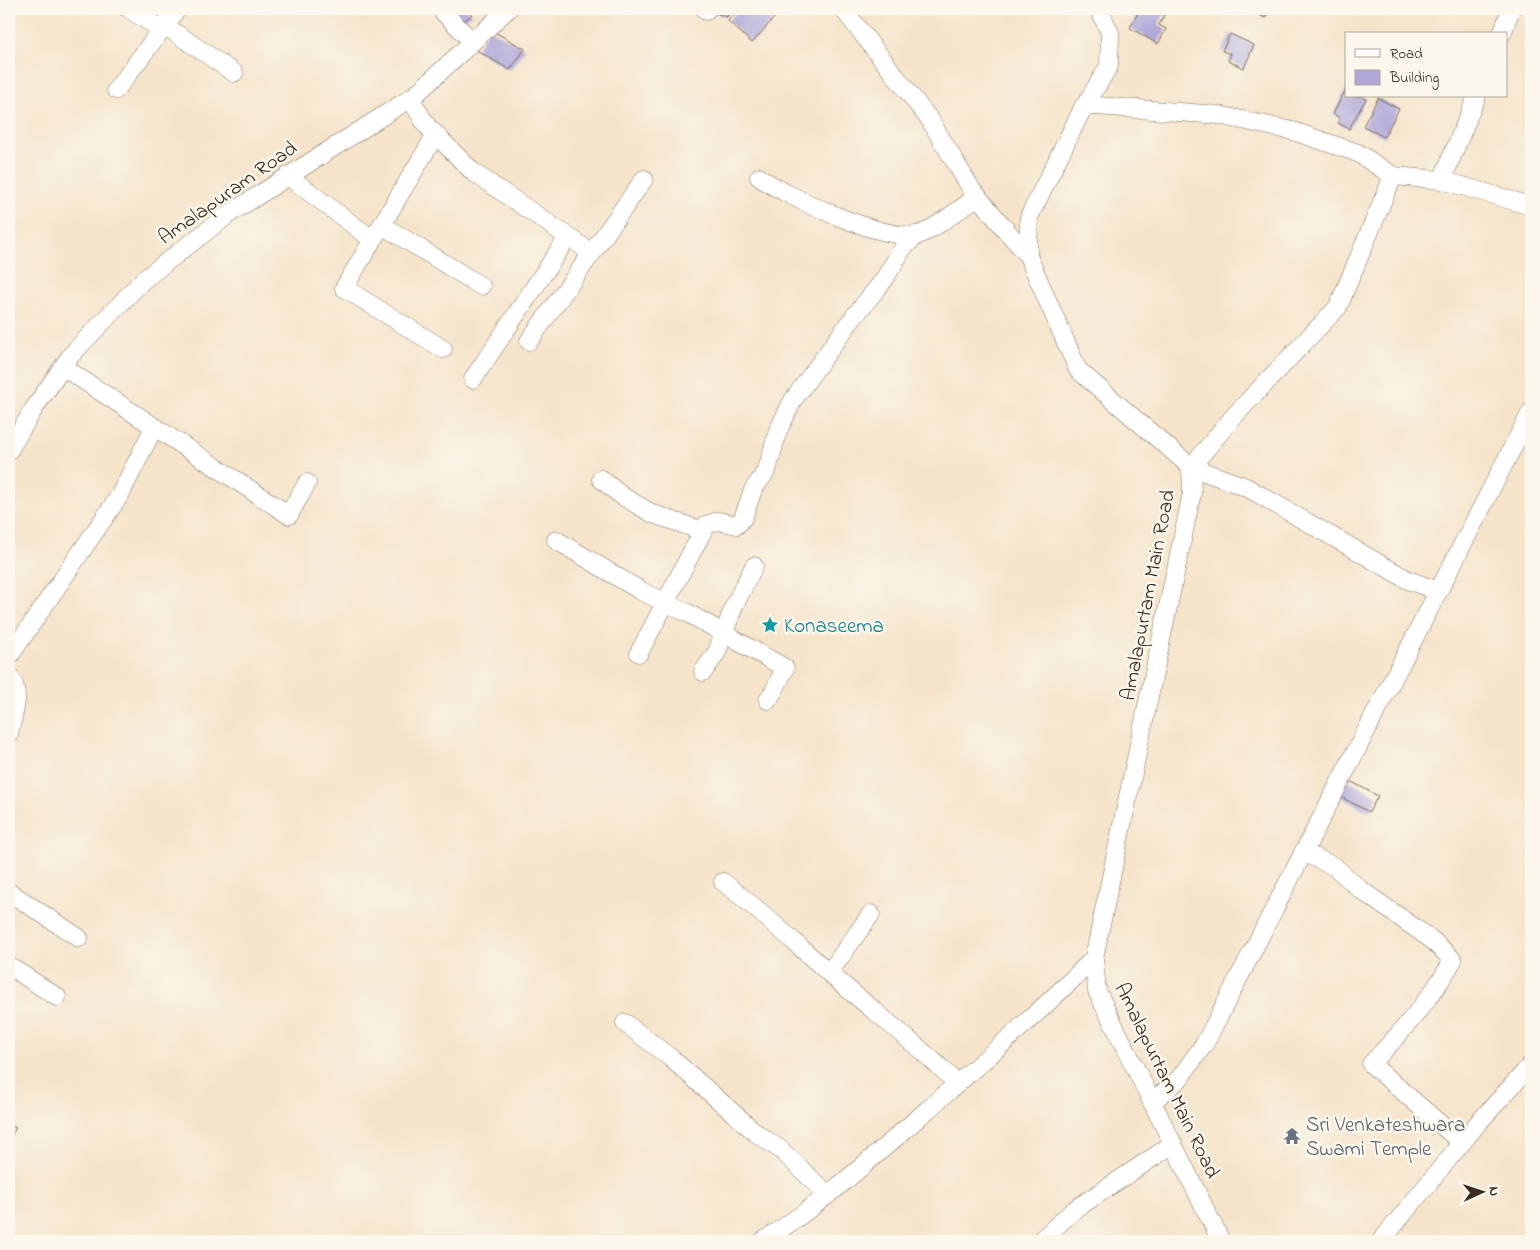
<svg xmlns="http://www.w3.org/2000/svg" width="1540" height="1250" viewBox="0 0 1540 1250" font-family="'Indie Flower',sans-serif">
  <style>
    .building { fill: #aea8d9 }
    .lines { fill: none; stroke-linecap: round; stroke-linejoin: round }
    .minor-casing { stroke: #7c6b5a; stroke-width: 19 }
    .minor { stroke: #fff; stroke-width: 18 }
    .labels { text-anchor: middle; stroke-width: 5; stroke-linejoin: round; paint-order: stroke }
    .street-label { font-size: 21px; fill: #3b2a1e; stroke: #fbf7ec }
    .culture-label { font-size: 21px; fill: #0d838f; stroke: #fbf7ec; text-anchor: start }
    .worship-label { font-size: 21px; fill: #5b616d; stroke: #fbf7ec; text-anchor: start }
  </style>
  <rect width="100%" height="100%" fill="#fbf7ec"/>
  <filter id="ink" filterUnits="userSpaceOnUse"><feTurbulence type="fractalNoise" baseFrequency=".02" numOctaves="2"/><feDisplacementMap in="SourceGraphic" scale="10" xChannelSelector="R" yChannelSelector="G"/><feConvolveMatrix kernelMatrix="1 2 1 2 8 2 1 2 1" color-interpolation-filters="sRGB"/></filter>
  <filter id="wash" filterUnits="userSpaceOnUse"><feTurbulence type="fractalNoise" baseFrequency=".0096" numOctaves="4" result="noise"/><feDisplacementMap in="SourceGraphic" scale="20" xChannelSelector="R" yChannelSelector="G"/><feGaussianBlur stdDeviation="1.12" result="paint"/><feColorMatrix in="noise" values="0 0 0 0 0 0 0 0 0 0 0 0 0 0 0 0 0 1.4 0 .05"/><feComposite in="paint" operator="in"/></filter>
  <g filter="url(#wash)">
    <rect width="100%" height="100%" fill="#f5e4ca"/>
    <g id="blocks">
      <g class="building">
        <polygon points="446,9 467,9 472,15 459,24"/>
        <polygon points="711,9 731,9 727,17 710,11"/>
        <polygon points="739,9 782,9 752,43 728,21"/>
        <polygon points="1140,9 1167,9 1159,25 1166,29 1158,44 1130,28"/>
        <polygon points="1253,9 1270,9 1265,18 1252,11"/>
        <polygon points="489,29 525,49 510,70 476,50"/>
        <polygon points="1230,34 1254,45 1244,68 1228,61 1231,54 1222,51"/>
        <polygon points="1346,89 1346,96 1361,96 1366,99 1349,129 1338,123 1340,118 1333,114"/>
        <polygon points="1378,98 1399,109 1384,137 1363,126"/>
        <polygon points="1348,780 1378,796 1369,812 1339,796"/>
        <polygon points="9,1124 16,1128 9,1139"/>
      </g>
    </g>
  </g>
  <g filter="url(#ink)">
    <use href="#blocks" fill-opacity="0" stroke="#7c6b5a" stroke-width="1"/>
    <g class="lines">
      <g class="minor-casing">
        <g id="minor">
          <polyline points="129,9 161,29"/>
          <polyline points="443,9 443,12 472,41"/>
          <polyline points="843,9 930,120 972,190 1028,256"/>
          <polyline points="1099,9 1110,33 1109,66 1081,112 1029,217 1028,256 1078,370 1191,467 1192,493 1094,958 1097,991 1221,1241"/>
          <polyline points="706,11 706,9"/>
          <polyline points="164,25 234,73"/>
          <polyline points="1502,34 1511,9"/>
          <polyline points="116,90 177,9"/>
          <polyline points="410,98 427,126 473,172 592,253 529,341"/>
          <polyline points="1083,107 1097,106 1219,115 1293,131 1358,153 1393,176 1442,180 1531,206"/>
          <polyline points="436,134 344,288 443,349"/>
          <polyline points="288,176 373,240"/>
          <polyline points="1393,176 1338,307 1234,416 1191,467 1246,487 1408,580 1438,591"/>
          <path d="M759 177C789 198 882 240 917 235 930 233 965 205 978 196"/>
          <polyline points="1442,180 1477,96"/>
          <polyline points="382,225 481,286"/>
          <polyline points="592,253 644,179"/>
          <polyline points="63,367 289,515 307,483"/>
          <polyline points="473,379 568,237"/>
          <polyline points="9,450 35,407 71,355 143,280 229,214 414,96 508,9"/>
          <polyline points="601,479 622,496 653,514 703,531"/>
          <polyline points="556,540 641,591 686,612 785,668 774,691 768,700"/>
          <polyline points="639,653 706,525 718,521 737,525 743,518 753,490 767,470 778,431 793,400 849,323 883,281 903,248 917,235"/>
          <polyline points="9,657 120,495 154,427"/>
          <polyline points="703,672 717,652 734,606 754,566"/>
          <path d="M9 675C22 693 14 713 9 733"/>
          <path d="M1303 852 1335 867 1361 890 1432 940 1453 960C1434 995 1399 1035 1371 1064L1462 1143"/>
          <path d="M723 882C763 912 798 946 836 979 877 1014 919 1046 957 1083"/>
          <polyline points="9,892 79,938"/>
          <polyline points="9,966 57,997"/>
          <polyline points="829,973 871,914"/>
          <polyline points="625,1023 672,1059 756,1133 781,1150 828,1195"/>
          <polyline points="1152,1102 1179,1079 1205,1043 1531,412"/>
          <path d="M763 1241C822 1204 873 1157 926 1111 983 1061 1040 1012 1094 958"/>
          <polyline points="1040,1241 1074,1210 1173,1144"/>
          <polyline points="1381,1241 1478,1123 1531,1065"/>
        </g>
      </g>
      <use href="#minor" class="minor"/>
    </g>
  </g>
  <defs>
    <g id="sight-bare" transform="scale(1.35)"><path d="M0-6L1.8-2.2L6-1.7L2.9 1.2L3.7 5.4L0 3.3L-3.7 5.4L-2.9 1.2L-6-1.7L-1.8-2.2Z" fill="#0f9aa8" stroke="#fbf7ec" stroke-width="2.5" paint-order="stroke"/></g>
    <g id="temple-bare" transform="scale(1.35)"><path d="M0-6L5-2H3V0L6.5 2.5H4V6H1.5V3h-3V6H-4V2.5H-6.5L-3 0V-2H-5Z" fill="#6b7280" stroke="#fbf7ec" stroke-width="2.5" paint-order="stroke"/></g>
  </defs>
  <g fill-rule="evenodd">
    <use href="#sight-bare" x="770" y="625"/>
    <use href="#temple-bare" x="1292" y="1136"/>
  </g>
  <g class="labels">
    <g class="street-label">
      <text transform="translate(227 192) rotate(-35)" y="7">Amalapuram Road</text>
      <text transform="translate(1147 595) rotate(-79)" y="7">Amalapurtam Main Road</text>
      <text transform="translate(1168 1080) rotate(64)" y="7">Amalapurtam Main Road</text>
    </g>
    <g class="culture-label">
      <text x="784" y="632">Konaseema</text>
    </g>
    <g class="worship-label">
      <text x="1306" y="1131">Sri Venkateshwara<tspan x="1306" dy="24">Swami Temple</tspan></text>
    </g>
  </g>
  <rect width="1540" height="1250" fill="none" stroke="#fbf7ec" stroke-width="30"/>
  <rect x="1345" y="32" width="162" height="65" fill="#fbf7ec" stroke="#aea59a"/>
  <rect x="1355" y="49" width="25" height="8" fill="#ffffff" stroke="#aea59a"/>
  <text x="1390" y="58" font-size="15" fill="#3b2a1e">Road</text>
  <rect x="1355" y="70" width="25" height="15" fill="#aea8d9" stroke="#aea59a"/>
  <text x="1390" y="82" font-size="15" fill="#3b2a1e">Building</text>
  <g transform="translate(1482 1192) rotate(87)" stroke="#fbf7ec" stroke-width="4" paint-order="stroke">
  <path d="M0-4L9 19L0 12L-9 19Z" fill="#3b2a1e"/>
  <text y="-8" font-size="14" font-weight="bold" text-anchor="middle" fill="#3b2a1e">N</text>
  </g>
</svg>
